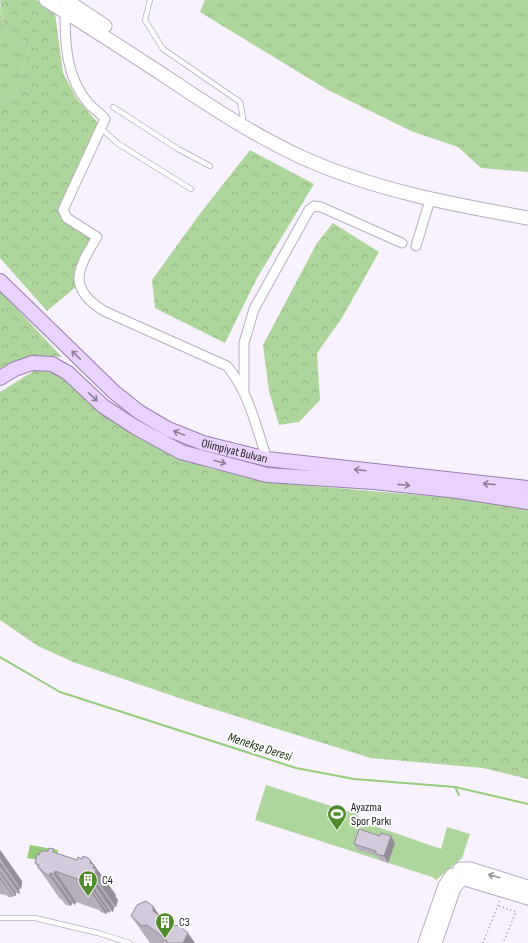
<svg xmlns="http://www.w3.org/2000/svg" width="528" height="943" viewBox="0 0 528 943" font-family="'Sofia Sans Condensed',sans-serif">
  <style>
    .grass { fill: url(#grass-tufts) }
    .forest { fill: url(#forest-crowns) }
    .pitch { fill: #aed59c }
    .water { fill: #94cc78 }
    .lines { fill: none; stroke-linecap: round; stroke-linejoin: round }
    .stream { stroke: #94cc78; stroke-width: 2 }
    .lane-casing { stroke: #b7afbe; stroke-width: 6 }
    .street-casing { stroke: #b7afbe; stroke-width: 11 }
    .secondary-casing { stroke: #b7afbe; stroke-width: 15 }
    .primary-casing { stroke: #987eae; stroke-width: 16 }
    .path { stroke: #96919a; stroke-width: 1.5; stroke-dasharray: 1 3; stroke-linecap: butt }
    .lane { stroke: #fff; stroke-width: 4.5 }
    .street { stroke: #fff; stroke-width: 9 }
    .secondary { stroke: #fff; stroke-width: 13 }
    .primary { stroke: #e9d2fd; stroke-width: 14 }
    .wall { fill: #b5afbc }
    .shaded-wall { fill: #948e99 }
    .building { fill: #d3cbdb; stroke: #948e99 }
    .oneway { stroke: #8d7f99 }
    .oneway2 { stroke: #99989a }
    .labels { text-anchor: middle; stroke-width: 4; stroke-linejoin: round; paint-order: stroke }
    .street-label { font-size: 12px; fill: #1d1a1f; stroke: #fff }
    .poi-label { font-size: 12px; fill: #1d1a1f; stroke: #fff; text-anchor: start }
    .water-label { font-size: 13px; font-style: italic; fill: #1b310f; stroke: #fff }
  </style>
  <defs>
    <pattern id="grass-tufts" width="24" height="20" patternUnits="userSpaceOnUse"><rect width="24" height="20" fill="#aed59c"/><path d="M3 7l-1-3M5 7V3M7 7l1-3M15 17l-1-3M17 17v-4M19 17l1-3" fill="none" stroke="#95b686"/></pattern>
    <pattern id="forest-crowns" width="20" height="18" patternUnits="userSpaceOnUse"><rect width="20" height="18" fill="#aed59c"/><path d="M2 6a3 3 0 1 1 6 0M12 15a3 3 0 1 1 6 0" fill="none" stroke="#95b686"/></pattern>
  </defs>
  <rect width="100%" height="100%" fill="#f8f1fe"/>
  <g class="grass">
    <polygon points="205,0 528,0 528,172 481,168 458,147 411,131 328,90 200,12"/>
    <polygon points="0,4 4,28 29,47 15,96 0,104"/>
  </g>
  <g class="forest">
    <polygon points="0,0 36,0 55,13 63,73 77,99 99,124 59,210 63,220 91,237 75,272 77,286 47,311 0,258 0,104 15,96 29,47 4,28"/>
    <polygon points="250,150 314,184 257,278 225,343 155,308 152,280 199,215"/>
    <polygon points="333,223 379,252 342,318 317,353 320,400 299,422 279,425 269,391 263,345 317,243"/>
    <path d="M0 291 62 357C35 355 24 356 0 371Z"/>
    <polygon points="37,369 60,375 150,443 208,468 278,483 454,498 528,509 528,779 483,768 371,758 197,704 73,662 38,646 0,620 0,392"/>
  </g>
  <polygon class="pitch" points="266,785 356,814 366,823 441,849 447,827 470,834 462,858 436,880 432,877 255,820"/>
  <polygon class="water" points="30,845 58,850 56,863 27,858"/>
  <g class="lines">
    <g class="stream">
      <polyline points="0,657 60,692 296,768 354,779 455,787 528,804"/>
      <polyline points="455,787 459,795"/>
    </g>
    <g class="lane-casing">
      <g id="lane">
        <polyline points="150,0 145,20 163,49 240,102 243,118"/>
        <polyline points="113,107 178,149 210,166"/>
        <polyline points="101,128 117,143 191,189"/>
        <polyline points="0,918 35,918 98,933 130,943"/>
      </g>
    </g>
    <g class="street-casing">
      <g id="street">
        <path d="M65 11C65 44 66 78 89 104 94 109 100 113 105 119L63 210 67 218 97 237C78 268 66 288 104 311L227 366C249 392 256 427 267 459"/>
        <polyline points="416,246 430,200"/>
        <polyline points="244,389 244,343 254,309 309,210 314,206 321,207 402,243"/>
      </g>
    </g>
    <g class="secondary-casing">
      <g id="secondary">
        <path d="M46 0C87 25 128 52 168 78 211 107 254 135 301 157 374 190 450 204 528 218"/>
        <polyline points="66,0 105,26"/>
        <polyline points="460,869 470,869 528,887"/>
        <polyline points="465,879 528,898"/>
        <polyline points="425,943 445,886 452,875"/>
        <polyline points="435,943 454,888 459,882"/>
      </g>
    </g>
    <g class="primary-casing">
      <g id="primary">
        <path id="s1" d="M0 281 114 392 139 412 168 429 203 443 267 459 528 488"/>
        <polyline points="0,378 15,369 32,363 52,364 68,373 103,406 135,427 181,452 267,475 374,482 458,491 528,502"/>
      </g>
    </g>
    <g class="path">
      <polyline points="499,906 516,912 503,943"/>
      <polyline points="483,943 500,900"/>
    </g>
    <use href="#lane" class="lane"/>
    <use href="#street" class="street"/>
    <use href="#secondary" class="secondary"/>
    <use href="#primary" class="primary"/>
  </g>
  <g class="wall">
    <polygon points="380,836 391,836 395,843 388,863 380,860 378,856 358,850 354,844"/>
    <polygon points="0,850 22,881 21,889 19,889 20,894 16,893 16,896 13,896 13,897 8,897 6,895 0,894"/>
    <polygon points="56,853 77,860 82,859 91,861 116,895 115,896 118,900 116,907 114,907 113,912 110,911 109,913 107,912 106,914 101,912 99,910 76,902 75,905 72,903 71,906 66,905 61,899 60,899 35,863 39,855"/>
    <polygon points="131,916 159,916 195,943 150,943"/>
  </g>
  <g class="shaded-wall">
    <polygon points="391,836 395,843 388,863 384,856"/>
    <polygon points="0,850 22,881 21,889 0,858"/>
    <polygon points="91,861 116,895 115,896 118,900 116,907 95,877 90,863"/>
    <polygon points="0,862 19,889 20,894 0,866"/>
    <polygon points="0,871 16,893 16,896 0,873"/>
    <polygon points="55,871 76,902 75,905 54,874"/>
    <polygon points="50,873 72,903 71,906 50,876"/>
    <polygon points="92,876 114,907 113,912 92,881"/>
    <polygon points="0,877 13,896 13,897 0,879"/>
    <polygon points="88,880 110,911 109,913 88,883"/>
    <polygon points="85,882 107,912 106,914 85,883"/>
    <polygon points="153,906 174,936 153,911"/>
    <polygon points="188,933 195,943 183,943"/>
  </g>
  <g class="building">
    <polygon points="359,829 380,836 381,833 391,836 384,856 376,854 376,851 354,844"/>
    <polygon points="49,848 54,849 53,852 77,860 78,857 82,859 83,856 88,858 91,861 90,863 94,865 93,868 96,869 95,877 92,876 92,881 88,880 88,883 85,882 85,883 80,882 80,880 55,871 54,874 50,873 50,876 45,874 45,873 41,871 42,870 38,868 39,865 35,863 37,854 39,855 41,851 48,851"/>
    <polygon points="146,901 153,906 153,911 174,926 179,925 188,933 183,943 167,943 166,939 147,925 142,926 131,916 137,905"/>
  </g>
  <defs><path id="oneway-shaft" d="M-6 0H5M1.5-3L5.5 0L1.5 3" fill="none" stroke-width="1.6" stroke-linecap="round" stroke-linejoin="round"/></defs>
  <g class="oneway">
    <use href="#oneway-shaft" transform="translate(76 355) rotate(-136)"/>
    <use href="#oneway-shaft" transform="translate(93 397) rotate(43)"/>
    <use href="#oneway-shaft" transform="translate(179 433) rotate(-158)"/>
    <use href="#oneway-shaft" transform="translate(220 462) rotate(15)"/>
    <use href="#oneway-shaft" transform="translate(360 470) rotate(-173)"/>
    <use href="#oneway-shaft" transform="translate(489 484) rotate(-174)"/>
    <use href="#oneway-shaft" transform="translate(404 485) rotate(6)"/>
  </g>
  <use class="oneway2" href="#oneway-shaft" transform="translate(494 876) rotate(-164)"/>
  <defs>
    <g id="stadium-pin" transform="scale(1)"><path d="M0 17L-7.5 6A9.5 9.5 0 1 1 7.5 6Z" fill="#4f8b2a" stroke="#fff"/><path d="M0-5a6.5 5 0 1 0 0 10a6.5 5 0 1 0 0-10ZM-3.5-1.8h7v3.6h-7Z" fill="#fff"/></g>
    <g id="building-pin" transform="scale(1)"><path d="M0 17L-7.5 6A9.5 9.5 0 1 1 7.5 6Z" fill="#4f8b2a" stroke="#fff"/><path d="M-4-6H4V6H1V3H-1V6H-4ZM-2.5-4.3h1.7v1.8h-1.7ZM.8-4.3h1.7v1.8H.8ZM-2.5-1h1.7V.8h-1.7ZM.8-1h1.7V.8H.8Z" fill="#fff"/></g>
  </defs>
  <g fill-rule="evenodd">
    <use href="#stadium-pin" x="337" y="814"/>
    <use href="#building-pin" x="88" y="880"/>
    <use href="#building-pin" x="165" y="922"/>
  </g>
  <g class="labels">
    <g class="street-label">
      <text dy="4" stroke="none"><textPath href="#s1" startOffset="295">Olimpiyat Bulvarı</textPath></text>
    </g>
    <g class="poi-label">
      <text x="351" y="811">Ayazma<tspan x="351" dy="14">Spor Parkı</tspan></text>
      <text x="102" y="884">C4</text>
      <text x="179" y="926">C3</text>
    </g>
    <g class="water-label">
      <text transform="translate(260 746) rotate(18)" y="5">Menekşe Deresi</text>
    </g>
  </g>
</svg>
